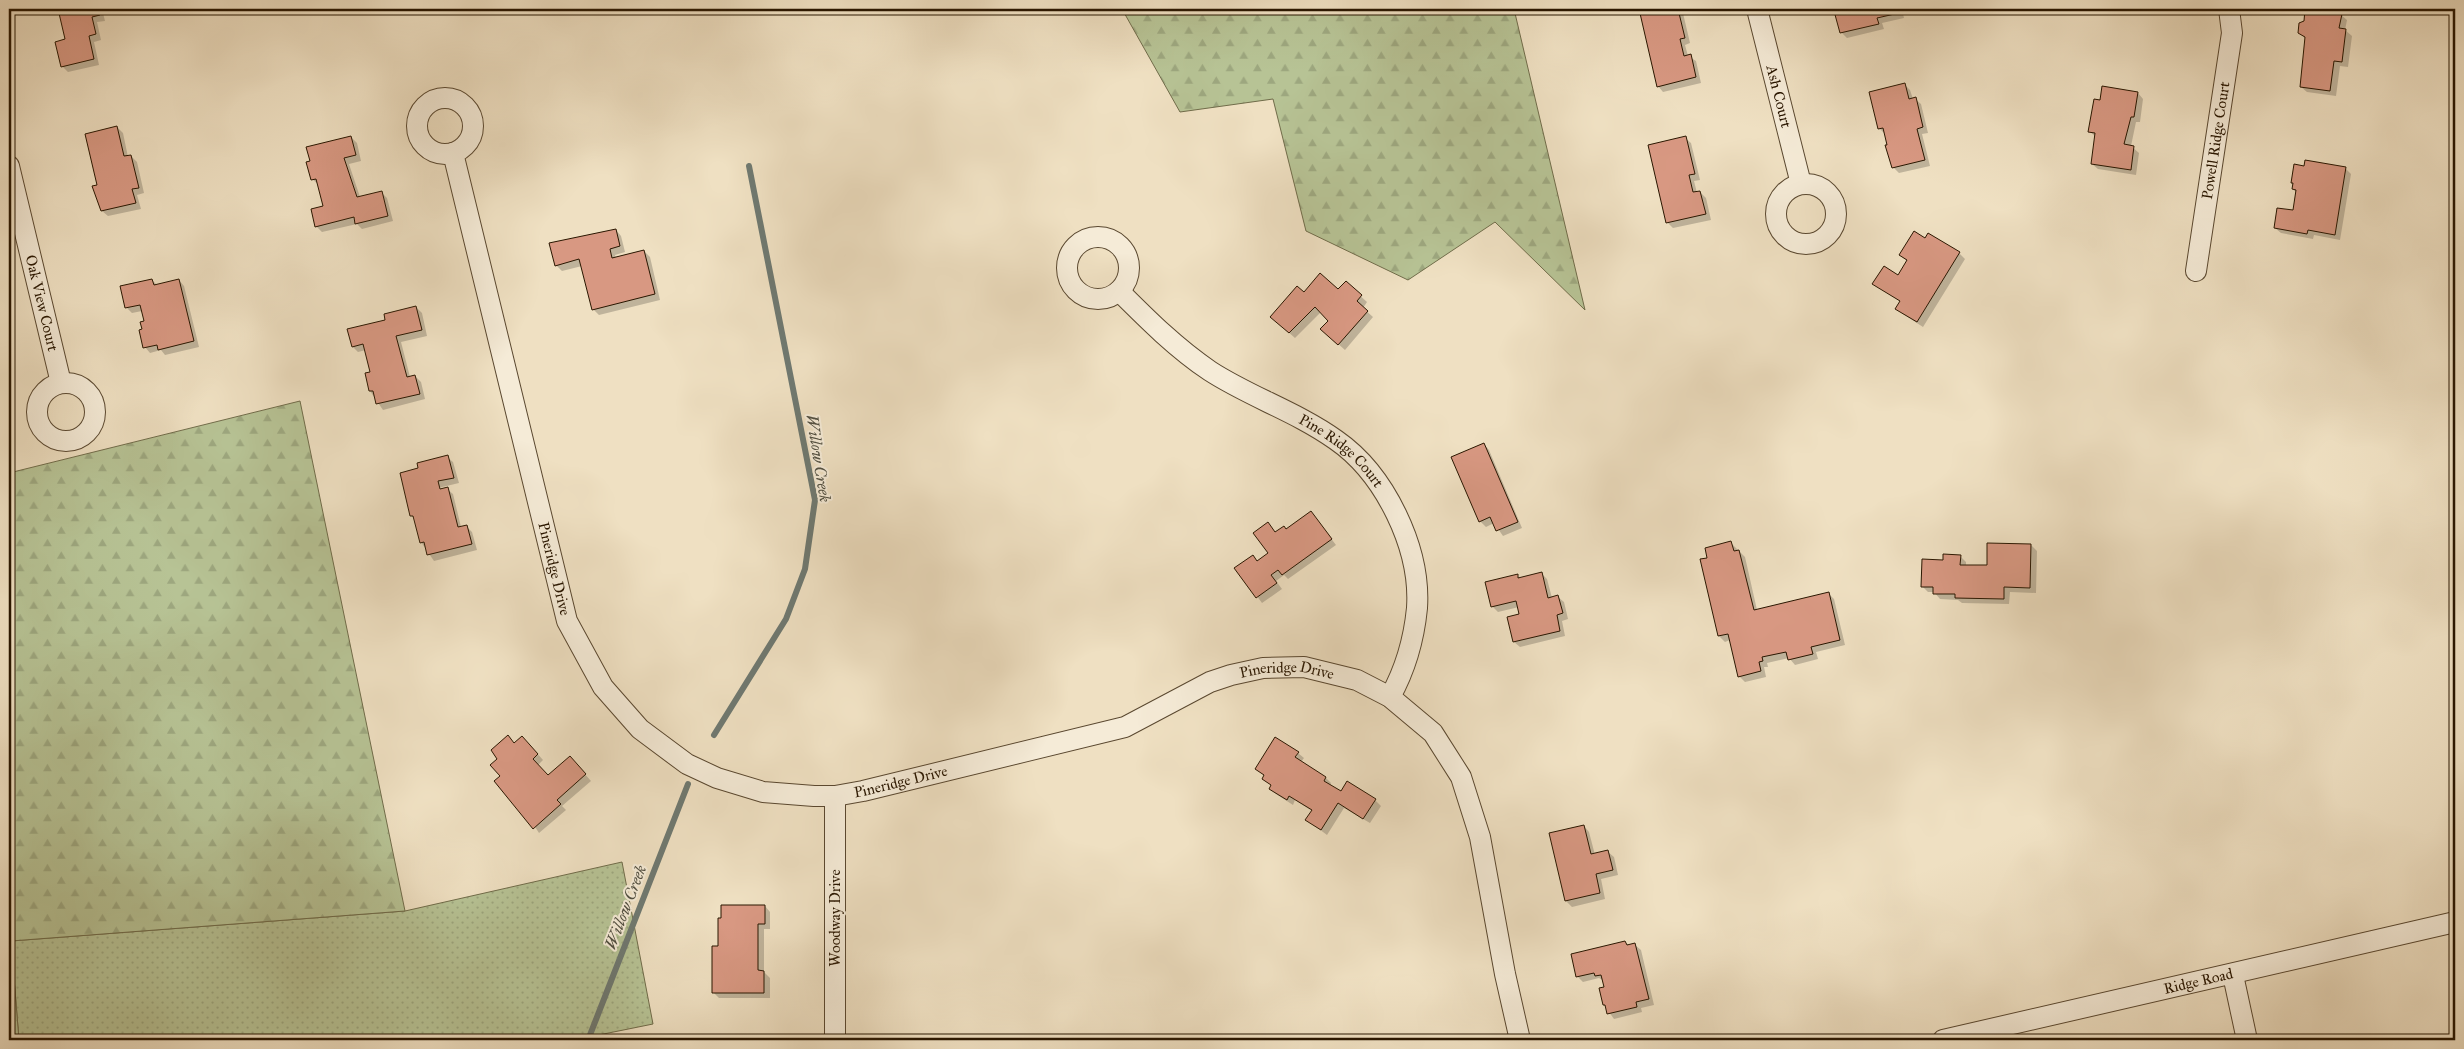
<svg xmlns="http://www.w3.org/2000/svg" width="2464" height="1049" viewBox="0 0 2464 1049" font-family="'IM FELL Great Primer',serif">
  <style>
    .grass { fill: url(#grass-dots); stroke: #706c4a }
    .forest { fill: url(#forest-firs); stroke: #706c4a }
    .shadow { fill: #0003 }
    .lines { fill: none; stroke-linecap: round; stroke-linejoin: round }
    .stream { stroke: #6f7971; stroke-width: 6 }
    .building { fill: #d89882; stroke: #291600 }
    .minor-casing { stroke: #5a4830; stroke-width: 22 }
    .minor { stroke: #f5ebd7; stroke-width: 20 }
    .labels { text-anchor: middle; stroke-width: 4; stroke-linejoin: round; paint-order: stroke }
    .street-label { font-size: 15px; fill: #291600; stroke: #f5ebd7 }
    .water-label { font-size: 16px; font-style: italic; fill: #525042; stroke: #f5ebd7 }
  </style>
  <defs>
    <pattern id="grass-dots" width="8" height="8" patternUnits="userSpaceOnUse" patternTransform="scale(1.25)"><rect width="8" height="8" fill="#b7c395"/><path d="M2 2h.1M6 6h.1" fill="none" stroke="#9da77f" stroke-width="1.8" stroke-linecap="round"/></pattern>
    <pattern id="forest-firs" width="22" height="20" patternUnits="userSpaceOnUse" patternTransform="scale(1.25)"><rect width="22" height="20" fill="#b7c395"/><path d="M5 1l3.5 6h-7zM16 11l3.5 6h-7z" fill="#9da77f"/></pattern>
  </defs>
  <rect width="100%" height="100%" fill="#efe0c2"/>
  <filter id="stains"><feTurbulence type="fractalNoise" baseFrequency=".004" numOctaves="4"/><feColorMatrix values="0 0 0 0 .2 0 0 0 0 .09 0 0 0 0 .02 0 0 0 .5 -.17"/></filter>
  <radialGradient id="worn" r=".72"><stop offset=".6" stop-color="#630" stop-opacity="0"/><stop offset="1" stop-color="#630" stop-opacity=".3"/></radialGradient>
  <polygon class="grass" points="622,862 653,1024 574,1040 19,1040 11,941 405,911"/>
  <g class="forest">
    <polygon points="1122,9 1514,9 1585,310 1495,222 1408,280 1306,231 1273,99 1180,112"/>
    <polygon points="300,401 405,911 11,941 19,1040 9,1040 9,473"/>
  </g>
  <g class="shadow">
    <polygon points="60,9 102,9 105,21 97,22 101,40 94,42 99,65 68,72 62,66 67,40"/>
    <polygon points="1640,9 1682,9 1690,43 1685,45 1688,56 1696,61 1701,83 1663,92 1658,86"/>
    <polygon points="1848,9 1902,9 1904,18 1882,23 1884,29 1847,38 1841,32 1836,12"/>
    <polygon points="2341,15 2347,20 2345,30 2352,36 2348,67 2340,66 2336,96 2307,92 2301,87 2306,39 2299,33"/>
    <polygon points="1905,85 1910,90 1913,99 1915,99 1921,104 1928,133 1922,134 1930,166 1899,173 1893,167 1885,134 1879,128"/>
    <polygon points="2138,93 2143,99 2140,122 2136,122 2131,146 2139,153 2136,175 2098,169 2092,164 2096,137 2089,131 2101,101"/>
    <polygon points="117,127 123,133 128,157 131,156 137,162 144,193 137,195 141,209 108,216 102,211 99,186"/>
    <polygon points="351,137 357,143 361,161 349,164 360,197 381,192 387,198 393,221 362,229 357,224 322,232 316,226 324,207 319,185 312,179"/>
    <polygon points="1685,138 1691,143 1700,180 1694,181 1697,193 1700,192 1706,198 1711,220 1673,228 1667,222"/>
    <polygon points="2345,168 2351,174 2340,240 2314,235 2313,239 2281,233 2275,228 2294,212 2297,193 2293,189 2292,182"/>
    <polygon points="616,230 621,236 625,252 615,255 616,258 644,251 650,257 660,300 599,315 593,309 582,266 562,271 556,265"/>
    <polygon points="1926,239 1959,253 1965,259 1923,327 1903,314 1897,308 1901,302 1874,284 1899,276 1908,262 1900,255"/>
    <polygon points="152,280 157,285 179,280 184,286 199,347 165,355 161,350 150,353 145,347 143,330 145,322 142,311 132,313 127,308 122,287"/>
    <polygon points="1346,283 1367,302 1363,308 1373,317 1345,350 1328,335 1329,322 1321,312 1295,338 1278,323 1304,294 1338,291"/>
    <polygon points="416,307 422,313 427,336 401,342 410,377 415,376 421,382 425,399 383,410 370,391 372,372 366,350 358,352 353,347 387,321"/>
    <polygon points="1484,444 1489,450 1522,528 1503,536 1494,523 1486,527 1480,521"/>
    <polygon points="447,457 453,462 459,483 438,488 439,490 447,489 453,494 461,527 466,526 472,532 477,550 434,561 421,542 415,520 412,516 419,469"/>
    <polygon points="1311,512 1336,545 1288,579 1284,575 1276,581 1282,589 1262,603 1236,568 1252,556 1258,562 1269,554 1268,523 1276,533 1287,530"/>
    <polygon points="1731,543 1745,557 1757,610 1828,593 1834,599 1845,645 1816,652 1818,659 1795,665 1789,658 1767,663 1768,667 1764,667 1766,677 1745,682 1739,676 1730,640 1725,642 1719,636 1709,559"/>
    <polygon points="2031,545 2037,551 2036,593 2010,592 2009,604 1962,603 1958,600 1940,599 1934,592 1928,592 1922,586 1944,561 1960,556 1966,562 1966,566 1988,567"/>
    <polygon points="1541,573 1547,579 1552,598 1558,597 1564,602 1568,619 1562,621 1565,636 1520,647 1514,642 1521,615 1519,607 1498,612 1492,606 1517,576 1520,578"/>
    <polygon points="528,743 543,760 538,765 548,777 575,763 591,781 562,806 566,810 539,833 502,776 514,744"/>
    <polygon points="1298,753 1304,758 1301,762 1326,778 1331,783 1330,786 1341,793 1375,800 1381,806 1370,823 1344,808 1327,835 1307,820 1312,811 1295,800 1293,805 1276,794 1270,789 1272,786 1264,779 1265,776 1256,769"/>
    <polygon points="1584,826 1589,832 1595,855 1608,852 1614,857 1618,875 1601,879 1605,899 1572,907 1566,901 1550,834"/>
    <polygon points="765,906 770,912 770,929 764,929 764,972 770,978 770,998 719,998 713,992 722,920"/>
    <polygon points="1625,942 1629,946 1635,945 1641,950 1654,1005 1641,1008 1642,1012 1614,1019 1604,1005 1606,988 1604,981 1599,978 1583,982 1577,976"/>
  </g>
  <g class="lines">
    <g class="stream">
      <polyline points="714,735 786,619 805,569 815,500 749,166"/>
      <polyline points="588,1040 688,784"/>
    </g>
  </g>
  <g class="building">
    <polygon points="58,9 99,9 100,15 92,17 96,34 89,36 94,59 61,67 55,42 65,39"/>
    <polygon points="1639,9 1678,9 1685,38 1680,39 1684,56 1691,54 1696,77 1657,87"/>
    <polygon points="1843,9 1898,9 1899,13 1877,18 1879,24 1840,33 1834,11"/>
    <polygon points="2305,9 2342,14 2339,28 2346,29 2342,62 2334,61 2330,91 2300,87 2305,37 2298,33 2299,23 2304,21"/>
    <polygon points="1905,83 1909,99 1916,97 1923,127 1917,129 1925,160 1892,168 1885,145 1887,145 1883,128 1878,129 1869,92"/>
    <polygon points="2102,86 2138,92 2134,117 2131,117 2124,144 2134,146 2131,170 2091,164 2095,133 2088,132 2094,99 2100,100"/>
    <polygon points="117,126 124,156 131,155 139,188 132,189 136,203 101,211 92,186 97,185 85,134"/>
    <polygon points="351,136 356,155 344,158 357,197 382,191 388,216 355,224 354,217 315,227 311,209 323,206 316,179 311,180 306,162 310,161 306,147"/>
    <polygon points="1686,136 1695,174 1689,175 1693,192 1700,191 1706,214 1666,223 1648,145"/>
    <polygon points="2305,160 2346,167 2335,235 2308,230 2307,234 2274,228 2277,208 2293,210 2296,190 2292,189 2293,183 2291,183 2294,164 2304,166"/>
    <polygon points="616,229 620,246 610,249 612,258 644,250 655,294 592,310 579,259 555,266 549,243"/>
    <polygon points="1914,231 1925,238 1928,233 1960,252 1917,322 1895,309 1900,301 1872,284 1884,266 1898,275 1907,260 1899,255"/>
    <polygon points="1320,273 1338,289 1346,281 1362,295 1357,301 1368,311 1338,345 1320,329 1328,321 1315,307 1289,333 1270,317 1297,286 1304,292"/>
    <polygon points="152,279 154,285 179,279 194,341 158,350 157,345 143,348 139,330 142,329 140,322 144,321 140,305 125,308 120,286"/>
    <polygon points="416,306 422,330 396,336 407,377 415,375 420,394 376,404 373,391 369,391 365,373 370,372 363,344 352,347 347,329 385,320 384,314"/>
    <polygon points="1484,443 1518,522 1496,531 1490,517 1479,522 1451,457"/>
    <polygon points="448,455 454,478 438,481 440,489 448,487 458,527 467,525 472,544 427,555 424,542 420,543 413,516 410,516 400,473 418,468 417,463"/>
    <polygon points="1311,511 1332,539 1282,575 1278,570 1271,575 1277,583 1256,598 1234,568 1253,555 1257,561 1268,553 1253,533 1268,522 1275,532 1284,526 1286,529"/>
    <polygon points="1731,541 1734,551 1739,550 1754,610 1829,592 1840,640 1811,647 1813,654 1788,660 1786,652 1762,657 1763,661 1759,662 1761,671 1738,677 1728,634 1718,636 1700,559 1707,558 1705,548"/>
    <polygon points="1987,543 2031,544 2030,588 2004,587 2004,599 1955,598 1955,594 1933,594 1933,587 1921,587 1922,559 1943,560 1943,554 1961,555 1960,565 1987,565"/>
    <polygon points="1542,572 1548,598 1558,595 1563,613 1557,615 1560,631 1513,642 1507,617 1519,614 1516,601 1491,607 1485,582 1518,574 1518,578"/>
    <polygon points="508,735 514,743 522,736 538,754 533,759 548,775 570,756 586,774 557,800 561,804 533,829 494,781 500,776 490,765 497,759 491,750"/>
    <polygon points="1275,737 1299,752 1295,757 1326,777 1324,781 1341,791 1347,781 1376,799 1363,819 1338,803 1321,830 1305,820 1312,810 1289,796 1287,800 1269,789 1271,785 1262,779 1264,775 1255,769"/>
    <polygon points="1584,825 1591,854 1608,850 1613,870 1596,874 1600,893 1565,901 1549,833"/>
    <polygon points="721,905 765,905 765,924 758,924 758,970 764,971 764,993 712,993 712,946 718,946 718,918 721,918"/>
    <polygon points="1625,941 1627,945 1635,943 1649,999 1636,1002 1637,1007 1607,1014 1605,1005 1603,1005 1599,988 1604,987 1601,975 1595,976 1594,973 1576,977 1571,954"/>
  </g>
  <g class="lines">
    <g class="minor-casing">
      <g id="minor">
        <path id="s1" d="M1757 9 1801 184"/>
        <circle cx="445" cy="126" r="28"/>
        <path id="s2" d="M453 153 567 621 603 687 640 729 687 764 717 778 763 792 814 796H835L863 791 1125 727 1210 682 1231 675 1263 668 1304 667 1357 680 1390 697 1433 733 1461 777 1480 837 1505 974 1520 1040"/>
        <path id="s3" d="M9 166 61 383"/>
        <circle cx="1806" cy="214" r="30"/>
        <circle cx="1098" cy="268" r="31"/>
        <path id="s4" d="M2196 271 2232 33 2229 9"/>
        <path id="s5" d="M1119 291C1148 320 1176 348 1210 371 1250 397 1297 412 1336 440 1385 474 1421 548 1417 608 1414 639 1405 670 1390 697"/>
        <circle cx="66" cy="412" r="29"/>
        <polyline points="2233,975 2247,1040"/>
        <polyline points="835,1040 835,796"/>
        <path id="s6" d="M1943 1040 2455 922"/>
      </g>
    </g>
    <use href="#minor" class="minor"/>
  </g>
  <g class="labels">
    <g class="street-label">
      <text dy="5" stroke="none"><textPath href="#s1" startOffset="90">Ash Court</textPath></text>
      <text dy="5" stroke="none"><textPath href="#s4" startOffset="132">Powell Ridge Court</textPath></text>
      <text dy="5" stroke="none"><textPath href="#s3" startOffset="141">Oak View Court</textPath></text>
      <text dy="5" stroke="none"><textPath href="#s5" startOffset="276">Pine Ridge Court</textPath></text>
      <text dy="5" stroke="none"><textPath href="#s2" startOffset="428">Pineridge Drive</textPath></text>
      <text dy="5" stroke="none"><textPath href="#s2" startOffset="1298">Pineridge Drive</textPath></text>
      <text dy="5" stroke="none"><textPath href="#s2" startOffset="892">Pineridge Drive</textPath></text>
      <text transform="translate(835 918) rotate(-90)" y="5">Woodway Drive</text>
      <text dy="5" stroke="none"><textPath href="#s6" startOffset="262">Ridge Road</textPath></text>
    </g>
    <g class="water-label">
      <text transform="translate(819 458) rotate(81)" y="6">Willow Creek</text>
      <text transform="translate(625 907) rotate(-69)" y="6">Willow Creek</text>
    </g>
  </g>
  <rect width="2464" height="1049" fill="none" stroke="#efe0c2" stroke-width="30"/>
  <rect x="10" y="10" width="2444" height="1029" fill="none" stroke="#291600" stroke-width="2.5"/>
  <rect x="15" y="15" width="2434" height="1019" fill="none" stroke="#291600"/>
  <rect width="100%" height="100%" filter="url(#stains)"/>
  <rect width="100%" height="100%" fill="url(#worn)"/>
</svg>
